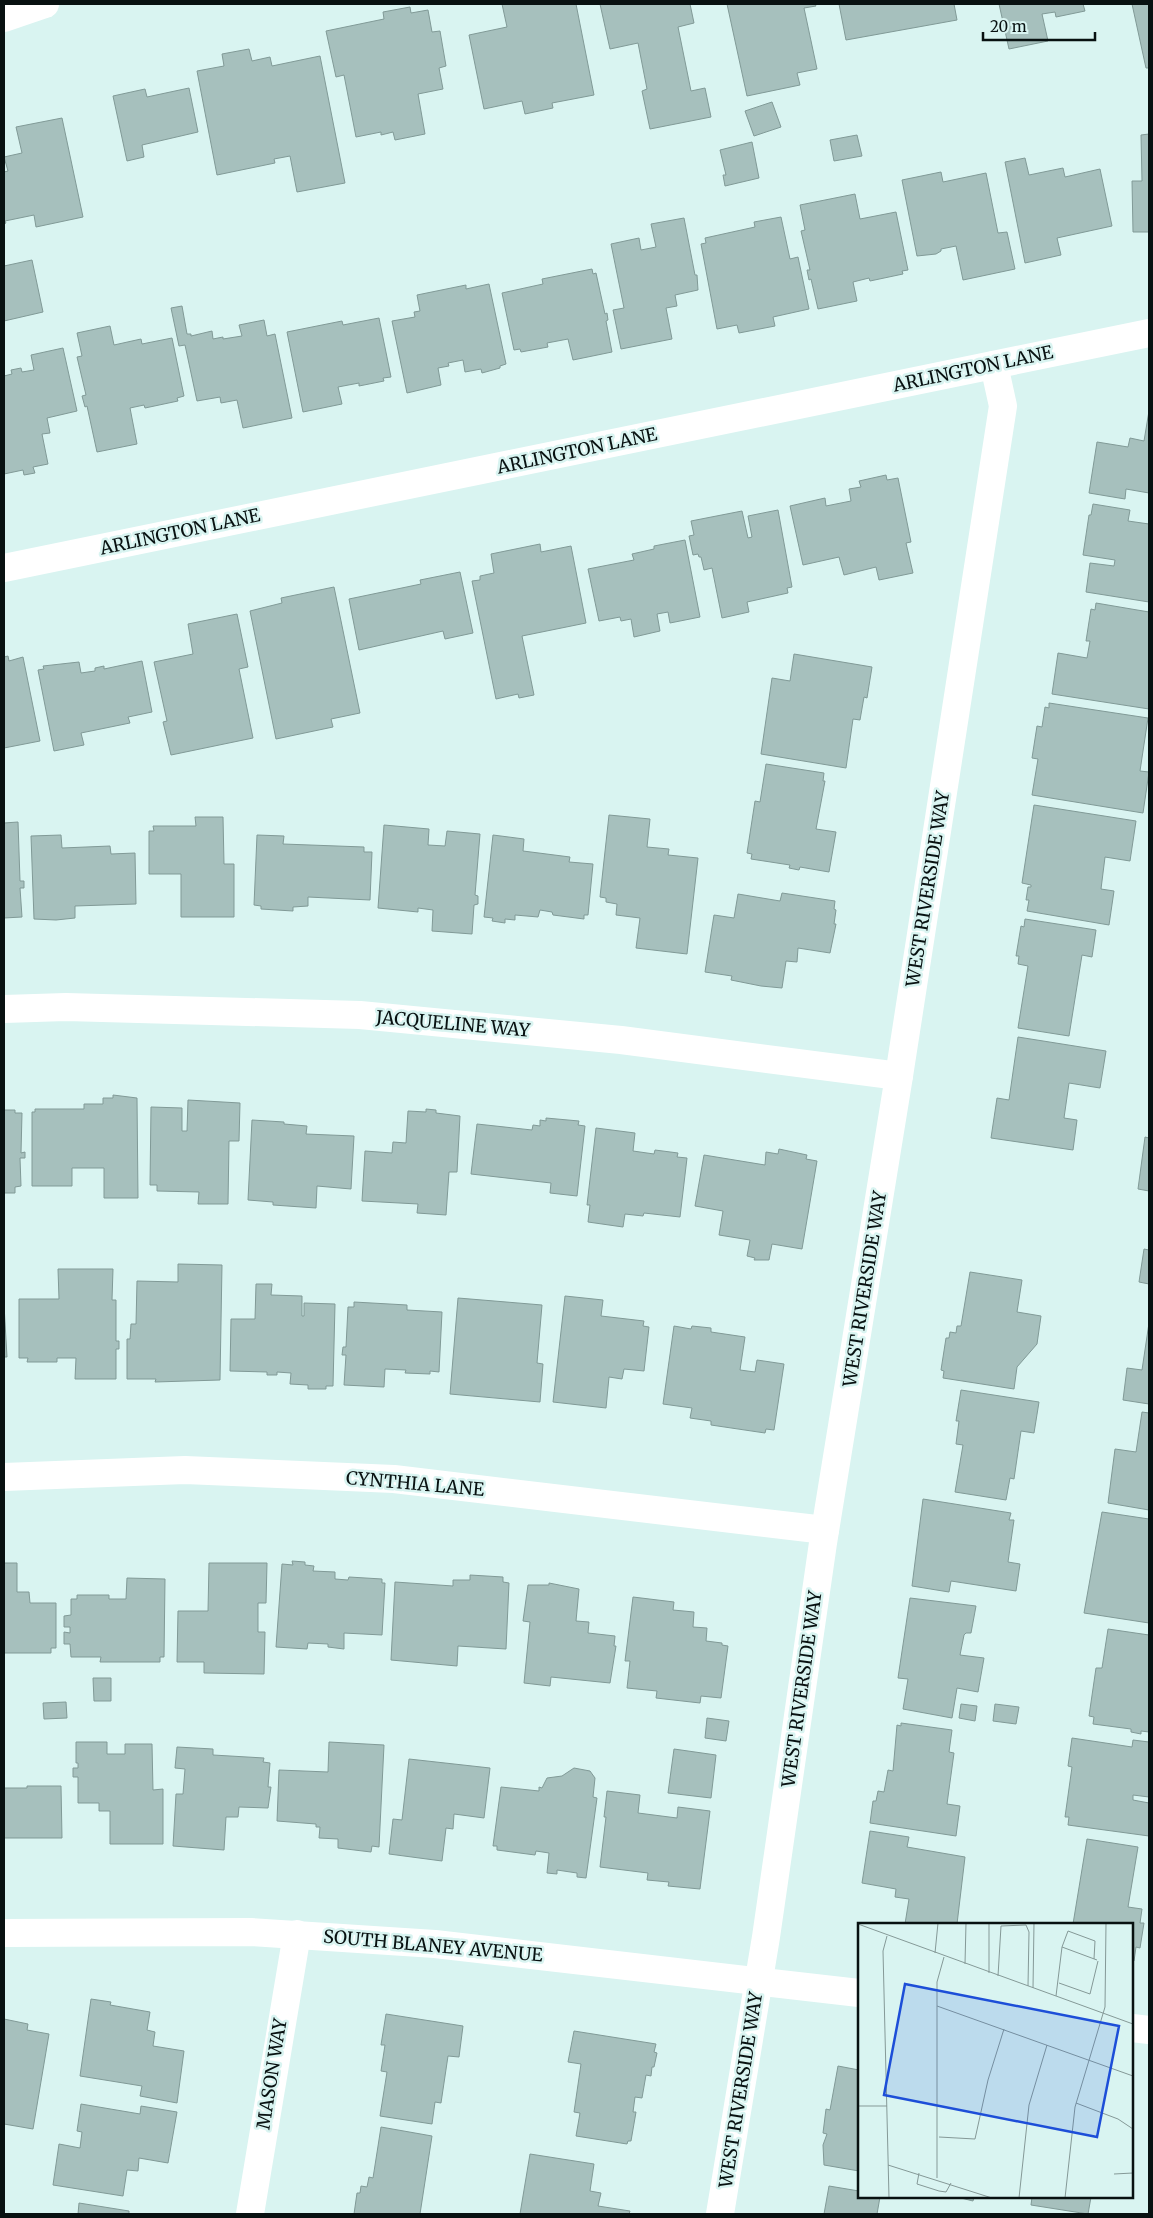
<svg xmlns="http://www.w3.org/2000/svg" width="1153" height="2218" viewBox="0 0 1153 2218" font-family="Merriweather,serif">
  <style>
    .building { fill: #a6c0bd; stroke: #819a97 }
    .lines { fill: none; stroke-linecap: round; stroke-linejoin: round }
    .street { stroke: #fff; stroke-width: 28 }
    .secondary { stroke: #fff; stroke-width: 28 }
    .labels { text-anchor: middle; stroke-width: 5; stroke-linejoin: round; paint-order: stroke }
    .street-label { font-size: 18px; fill: #081111; stroke: #d9f4f1 }
    .inset-road { fill: none; stroke: #859997; stroke-width: 1 }
    .view { fill: #1d4ed8; fill-opacity: 0.15; stroke: #1d4ed8; stroke-width: 2.5 }
    .inset-edge { fill: none; stroke: #081111; stroke-width: 2.5 }
  </style>
  <rect width="100%" height="100%" fill="#d9f4f1"/>
  <g class="building">
    <polygon points="502,4 576,4 594,95 552,103 553,108 525,114 522,101 484,109 469,35 507,27"/>
    <polygon points="600,4 690,4 694,23 678,27 691,91 705,88 711,117 650,129 642,91 647,89 638,43 610,49"/>
    <polygon points="727,4 815,4 816,6 804,8 817,69 797,73 800,85 747,96"/>
    <polygon points="839,4 954,4 957,20 846,40"/>
    <polygon points="999,4 1083,4 1085,11 1056,17 1055,12 1042,14 1048,41 1009,49"/>
    <polygon points="1132,4 1149,4 1149,68 1146,68"/>
    <polygon points="410,7 411,13 428,10 432,32 440,31 446,66 439,68 443,89 418,94 425,134 395,140 393,132 381,135 381,132 356,137 344,75 336,77 326,31 384,19 383,12"/>
    <polygon points="249,49 252,61 270,57 272,66 320,56 345,183 297,192 290,156 274,159 275,163 217,175 197,71 224,66 222,54"/>
    <polygon points="189,88 198,132 142,145 144,157 127,161 113,96 145,89 147,97"/>
    <polygon points="772,102 781,127 754,136 745,111"/>
    <polygon points="62,118 83,217 36,227 34,215 5,221 6,223 4,224 4,172 8,171 4,157 22,153 16,127"/>
    <polygon points="1149,134 1149,232 1133,232 1132,181 1142,181 1141,135"/>
    <polygon points="857,135 862,156 834,161 830,140"/>
    <polygon points="752,142 759,178 725,186 723,175 726,175 720,150"/>
    <polygon points="1025,158 1029,175 1063,168 1065,177 1100,169 1112,226 1057,238 1061,255 1025,263 1005,162"/>
    <polygon points="941,172 943,182 986,173 998,233 1007,232 1015,269 963,280 956,246 941,249 941,251 936,254 917,256 902,180"/>
    <polygon points="855,194 860,219 896,212 908,270 902,271 903,274 870,281 869,278 853,282 857,301 818,309 811,279 809,280 807,270 810,270 801,231 805,230 800,205"/>
    <polygon points="781,217 790,259 798,257 809,309 773,317 775,326 739,333 737,325 717,329 701,244 706,243 705,238 755,227 754,222"/>
    <polygon points="684,218 695,275 697,275 698,290 675,295 677,306 666,308 672,339 621,349 613,310 624,308 611,244 639,238 641,250 656,247 651,224"/>
    <polygon points="32,260 43,312 4,321 4,266"/>
    <polygon points="592,269 593,274 596,273 605,314 607,313 608,320 606,321 612,352 573,360 568,339 547,343 548,347 521,352 520,349 514,350 502,293 543,284 542,279"/>
    <polygon points="489,284 506,364 500,366 500,368 482,373 481,369 465,372 463,360 448,363 449,366 438,368 441,385 407,393 392,321 415,317 414,312 420,311 417,295 466,285 466,289"/>
    <polygon points="182,306 187,334 191,334 191,336 212,331 213,339 223,337 223,339 242,336 239,325 264,320 267,336 275,334 292,418 243,428 237,400 221,403 220,397 197,401 185,345 179,346 171,308"/>
    <polygon points="379,318 391,377 383,378 384,381 359,386 359,383 338,387 342,404 303,412 287,332 342,321 343,325"/>
    <polygon points="110,326 114,345 141,339 142,344 172,338 184,396 177,398 178,401 145,408 144,405 130,408 137,444 97,452 87,406 85,407 82,396 86,395 77,357 82,356 77,333"/>
    <polygon points="63,348 77,411 47,418 50,433 42,434 48,464 33,467 35,473 24,475 23,470 4,474 4,376 12,374 11,370 21,368 22,372 34,370 31,355"/>
    <polygon points="1149,411 1149,493 1126,489 1125,499 1089,493 1097,442 1128,447 1130,438 1144,441"/>
    <polygon points="886,475 887,480 898,478 911,542 906,543 913,573 879,580 876,567 844,575 839,557 803,565 790,506 825,498 826,506 851,501 849,489 861,487 859,481"/>
    <polygon points="1093,504 1130,510 1128,521 1149,524 1149,602 1086,592 1090,563 1114,566 1115,560 1083,555 1089,515 1091,515"/>
    <polygon points="778,510 792,587 787,588 788,593 747,602 749,612 722,618 712,568 704,570 701,557 699,557 698,554 693,555 689,536 694,535 691,521 742,511 748,538 752,537 748,516"/>
    <polygon points="685,540 700,617 670,623 668,612 657,614 660,631 634,637 631,619 621,621 620,617 599,621 588,569 634,560 632,554 654,549 654,546"/>
    <polygon points="540,544 541,552 571,546 586,623 522,636 534,695 519,698 518,694 496,699 472,581 480,580 480,576 494,573 491,554"/>
    <polygon points="460,572 473,633 445,639 443,631 359,650 349,599 421,584 420,580"/>
    <polygon points="334,587 360,713 331,719 333,727 276,739 250,611 282,603 281,598"/>
    <polygon points="1096,603 1149,612 1149,709 1052,694 1058,653 1087,658 1090,641 1086,641 1091,609 1095,610"/>
    <polygon points="237,614 248,667 239,669 253,738 171,755 163,722 167,721 154,662 193,654 188,624"/>
    <polygon points="794,654 872,667 867,698 864,697 860,720 853,719 846,768 761,754 772,678 790,681"/>
    <polygon points="8,656 9,661 23,657 40,741 4,748 4,657"/>
    <polygon points="142,661 152,712 128,717 130,723 81,733 84,745 54,751 38,670 44,669 43,666 79,662 81,673 95,671 95,668 104,666 104,669"/>
    <polygon points="1049,703 1148,718 1140,771 1149,772 1143,813 1032,795 1038,759 1032,758 1037,726 1042,727 1045,707 1049,708"/>
    <polygon points="766,764 824,773 823,781 825,781 816,829 836,832 829,872 800,867 799,870 789,868 790,865 751,859 752,854 747,853 755,801 760,802"/>
    <polygon points="1034,805 1136,821 1130,861 1105,857 1101,889 1114,891 1109,925 1027,911 1029,900 1026,900 1028,887 1031,887 1031,885 1022,883"/>
    <polygon points="609,815 650,819 647,847 669,849 668,855 698,858 687,954 636,948 640,918 616,915 617,904 606,902 606,898 600,897"/>
    <polygon points="195,817 223,817 224,864 234,864 234,917 181,917 181,874 149,874 149,831 154,831 153,826 196,826"/>
    <polygon points="18,822 20,881 24,881 24,888 20,888 22,917 4,918 4,823"/>
    <polygon points="384,825 429,829 428,845 445,846 447,831 480,834 475,895 478,896 478,904 474,905 472,934 432,931 433,910 418,908 418,912 378,908"/>
    <polygon points="61,835 62,848 110,846 111,854 135,853 136,904 75,906 75,918 56,920 34,919 31,836"/>
    <polygon points="257,835 284,836 283,844 364,847 364,852 372,852 370,900 308,897 308,906 293,907 293,911 261,909 261,906 254,905"/>
    <polygon points="493,835 524,839 523,851 570,857 569,862 593,864 588,915 584,915 584,919 553,915 552,912 540,910 538,917 515,915 515,920 505,919 505,923 492,921 493,918 484,917"/>
    <polygon points="782,893 835,901 834,909 836,910 834,924 836,924 830,953 798,948 797,962 786,961 782,988 761,986 731,980 732,976 705,972 714,915 734,918 738,894 780,901"/>
    <polygon points="1025,919 1096,930 1092,957 1082,955 1069,1036 1018,1028 1028,966 1018,964 1019,956 1016,956 1021,926 1024,927"/>
    <polygon points="1018,1037 1106,1051 1100,1088 1069,1083 1064,1118 1077,1120 1073,1150 991,1138 997,1098 1009,1100"/>
    <polygon points="113,1095 137,1098 138,1198 104,1198 104,1168 72,1168 72,1186 32,1186 32,1112 35,1112 35,1109 84,1109 84,1104 103,1104 103,1098 113,1098"/>
    <polygon points="188,1100 240,1103 239,1141 229,1141 228,1204 198,1204 199,1192 157,1191 157,1185 150,1185 151,1107 182,1108 182,1131 187,1131"/>
    <polygon points="426,1109 436,1110 436,1113 460,1116 457,1172 449,1172 446,1215 417,1213 418,1204 362,1201 365,1151 392,1153 393,1142 406,1143 408,1111 426,1112"/>
    <polygon points="4,1110 15,1110 15,1113 22,1113 21,1153 25,1152 25,1158 20,1158 21,1186 15,1187 15,1193 4,1193"/>
    <polygon points="546,1118 579,1121 578,1125 585,1126 577,1196 550,1193 551,1183 471,1174 477,1124 532,1130 533,1125 540,1126 540,1120 546,1121"/>
    <polygon points="252,1120 284,1122 284,1124 307,1126 306,1134 354,1136 351,1189 317,1186 316,1208 273,1205 273,1202 248,1200"/>
    <polygon points="596,1128 635,1133 633,1151 654,1154 655,1150 678,1153 677,1157 687,1158 680,1217 644,1213 643,1216 625,1214 623,1227 588,1222 590,1205 587,1205"/>
    <polygon points="1145,1137 1149,1138 1149,1191 1138,1189"/>
    <polygon points="779,1149 807,1155 806,1159 817,1161 802,1249 772,1244 769,1260 754,1260 755,1258 747,1256 750,1240 719,1235 723,1211 695,1206 704,1155 765,1165 766,1152 778,1154"/>
    <polygon points="1144,1249 1149,1250 1149,1284 1139,1282"/>
    <polygon points="178,1264 222,1265 220,1380 155,1382 156,1379 127,1379 127,1339 130,1339 131,1324 136,1324 137,1281 178,1282"/>
    <polygon points="58,1269 113,1269 112,1300 116,1300 116,1341 119,1341 119,1349 116,1349 116,1379 75,1379 76,1358 57,1358 57,1362 27,1362 28,1358 19,1358 19,1299 59,1299"/>
    <polygon points="970,1272 1022,1280 1017,1312 1041,1316 1037,1344 1017,1367 1014,1389 943,1378 944,1371 941,1370 946,1338 949,1338 950,1332 956,1333 957,1326 961,1326"/>
    <polygon points="256,1284 272,1284 271,1295 302,1296 302,1316 304,1316 304,1303 335,1304 333,1386 326,1386 326,1389 308,1389 308,1385 290,1384 291,1373 277,1372 277,1375 267,1375 267,1372 230,1371 231,1319 255,1319"/>
    <polygon points="565,1296 603,1300 601,1316 644,1321 643,1326 649,1327 644,1371 624,1369 622,1379 609,1377 606,1408 553,1402"/>
    <polygon points="458,1298 542,1305 537,1363 543,1364 540,1402 450,1394"/>
    <polygon points="354,1302 407,1305 407,1310 442,1312 439,1372 430,1371 430,1374 405,1373 406,1370 385,1369 384,1387 344,1385 346,1355 342,1355 343,1347 346,1347 348,1307 354,1307"/>
    <polygon points="4,1305 7,1357 4,1357"/>
    <polygon points="1149,1323 1149,1404 1123,1400 1127,1368 1142,1370"/>
    <polygon points="674,1326 691,1329 692,1326 711,1328 711,1332 745,1337 740,1370 755,1372 757,1360 784,1364 774,1430 766,1429 765,1433 711,1425 711,1421 690,1418 692,1408 663,1404"/>
    <polygon points="961,1390 1039,1402 1034,1433 1021,1431 1014,1479 1010,1478 1006,1500 955,1492 963,1445 956,1444 959,1421 956,1421"/>
    <polygon points="1142,1412 1149,1413 1149,1510 1108,1503 1115,1449 1136,1452"/>
    <polygon points="923,1499 1011,1513 1009,1520 1014,1520 1008,1562 1020,1564 1016,1591 951,1581 949,1592 912,1586"/>
    <polygon points="1102,1512 1149,1519 1149,1623 1084,1613"/>
    <polygon points="292,1561 305,1562 305,1565 314,1566 313,1571 335,1572 335,1579 348,1580 349,1577 382,1579 382,1583 385,1583 382,1635 344,1633 344,1649 328,1647 328,1644 308,1643 307,1649 276,1647 282,1564 293,1565"/>
    <polygon points="4,1563 17,1563 17,1592 29,1592 30,1603 56,1603 56,1648 51,1648 51,1653 4,1653"/>
    <polygon points="209,1563 267,1563 266,1603 258,1603 258,1632 265,1632 264,1674 204,1673 204,1662 177,1662 178,1611 208,1611"/>
    <polygon points="470,1575 503,1577 503,1582 509,1583 506,1649 458,1646 457,1666 391,1660 395,1582 453,1586 453,1580 470,1580"/>
    <polygon points="127,1578 165,1579 164,1657 160,1657 160,1662 100,1662 101,1657 71,1657 70,1644 64,1644 64,1632 70,1633 70,1627 64,1627 64,1616 71,1615 71,1599 77,1599 77,1595 109,1595 109,1599 126,1599"/>
    <polygon points="549,1583 579,1589 576,1621 589,1622 588,1633 615,1636 614,1646 616,1646 610,1683 551,1677 550,1686 524,1683 530,1622 523,1621 528,1585 549,1585"/>
    <polygon points="633,1597 674,1602 673,1610 694,1612 693,1627 707,1628 706,1641 722,1643 722,1645 728,1646 721,1698 701,1696 700,1703 656,1698 657,1691 627,1688 630,1661 625,1661"/>
    <polygon points="910,1598 976,1606 971,1633 966,1633 964,1635 960,1655 984,1658 978,1692 957,1688 952,1718 903,1709 908,1679 898,1678"/>
    <polygon points="1108,1629 1149,1635 1149,1732 1141,1731 1141,1734 1131,1732 1131,1729 1093,1724 1094,1717 1089,1716 1096,1668 1102,1668"/>
    <polygon points="93,1678 111,1678 111,1701 94,1701"/>
    <polygon points="66,1702 67,1718 44,1719 43,1703"/>
    <polygon points="961,1704 977,1706 975,1721 959,1718"/>
    <polygon points="995,1704 1019,1707 1016,1724 993,1721"/>
    <polygon points="707,1718 729,1721 726,1741 705,1738"/>
    <polygon points="901,1723 952,1730 949,1752 954,1753 947,1804 960,1806 956,1836 870,1823 873,1801 876,1801 878,1791 884,1792 888,1770 893,1771 897,1725 901,1726"/>
    <polygon points="1072,1738 1132,1747 1133,1740 1149,1742 1149,1797 1133,1795 1133,1800 1149,1803 1149,1836 1068,1825 1069,1817 1065,1817 1072,1767 1068,1766"/>
    <polygon points="76,1742 107,1742 107,1754 125,1754 125,1744 152,1744 153,1790 163,1789 163,1844 110,1844 110,1811 99,1811 99,1803 78,1803 78,1777 73,1777 73,1768 78,1768 78,1763 76,1763"/>
    <polygon points="329,1742 384,1745 379,1847 372,1846 371,1852 338,1848 338,1839 319,1838 320,1827 316,1827 316,1824 277,1821 279,1770 328,1772"/>
    <polygon points="177,1747 213,1749 213,1755 264,1758 263,1762 270,1763 268,1787 271,1787 268,1808 239,1807 238,1817 226,1817 224,1850 173,1846 176,1794 183,1794 185,1769 175,1768"/>
    <polygon points="674,1749 716,1755 711,1798 668,1793"/>
    <polygon points="409,1759 490,1768 484,1818 454,1814 453,1829 446,1828 442,1861 389,1854 393,1819 402,1820"/>
    <polygon points="574,1768 590,1771 595,1778 593,1797 597,1798 586,1878 577,1877 577,1873 557,1870 557,1874 547,1873 549,1853 536,1851 535,1855 497,1850 497,1846 493,1846 501,1787 539,1791 539,1787 542,1788 547,1778 562,1776"/>
    <polygon points="27,1786 61,1786 62,1838 4,1838 4,1846 4,1788 27,1788"/>
    <polygon points="607,1791 640,1795 638,1813 677,1818 678,1807 710,1811 700,1889 668,1886 669,1882 647,1880 648,1873 600,1867 606,1817 604,1817"/>
    <polygon points="870,1831 909,1837 907,1847 965,1857 957,1924 905,1924 909,1899 895,1897 896,1889 862,1883"/>
    <polygon points="1087,1839 1138,1847 1128,1907 1142,1909 1140,1923 1144,1923 1140,1948 1136,1947 1134,1961 1132,1961 1132,1924 1073,1924"/>
    <polygon points="91,1999 111,2002 110,2005 150,2012 147,2030 155,2032 153,2046 184,2051 177,2103 140,2096 142,2086 80,2076"/>
    <polygon points="386,2014 463,2026 459,2057 448,2056 441,2103 435,2102 432,2124 380,2116 387,2072 381,2071 385,2045 381,2045"/>
    <polygon points="4,2019 28,2024 27,2030 49,2034 33,2129 4,2124"/>
    <polygon points="574,2031 656,2044 654,2052 657,2053 654,2067 652,2067 651,2076 646,2075 642,2098 635,2097 633,2112 636,2112 631,2141 628,2141 627,2144 576,2136 580,2113 574,2112 581,2064 568,2062"/>
    <polygon points="838,2066 859,2070 859,2171 824,2165 823,2145 827,2134 823,2133 826,2109 830,2110"/>
    <polygon points="81,2104 140,2114 141,2106 177,2112 168,2163 139,2158 138,2171 127,2170 123,2196 53,2185 59,2144 80,2148 82,2132 77,2131"/>
    <polygon points="381,2127 432,2136 420,2214 354,2214 357,2193 360,2193 361,2186 367,2187 369,2177 373,2178"/>
    <polygon points="530,2154 594,2164 590,2191 601,2193 598,2206 630,2211 629,2214 520,2214"/>
    <polygon points="829,2186 859,2191 859,2197 880,2197 877,2214 824,2214"/>
    <polygon points="957,2197 974,2197 973,2201"/>
    <polygon points="1032,2197 1091,2197 1088,2214 1031,2205"/>
    <polygon points="79,2203 129,2211 129,2214 78,2214"/>
  </g>
  <g class="lines">
    <g class="street">
      <polyline points="4,18 45,4"/>
      <polyline points="4,568 1149,333"/>
      <polyline points="4,1009 66,1007 360,1015 621,1040 899,1076"/>
      <polyline points="4,1477 185,1470 394,1479 825,1530"/>
      <polyline points="250,2214 297,1934"/>
      <polyline points="720,2214 766,1937 823,1543 899,1076 1003,406 994,365"/>
    </g>
    <g class="secondary">
      <polyline points="4,1933 251,1932 435,1944 859,1993"/>
      <polyline points="1132,2028 1149,2030"/>
    </g>
  </g>
  <g class="labels">
    <g class="street-label">
      <text transform="translate(973 369) rotate(-12)" y="6">ARLINGTON LANE</text>
      <text transform="translate(577 451) rotate(-12)" y="6">ARLINGTON LANE</text>
      <text transform="translate(180 532) rotate(-12)" y="6">ARLINGTON LANE</text>
      <text transform="translate(928 889) rotate(-81)" y="6">WEST RIVERSIDE WAY</text>
      <text transform="translate(453 1024) rotate(5)" y="6">JACQUELINE WAY</text>
      <text transform="translate(865 1289) rotate(-81)" y="6">WEST RIVERSIDE WAY</text>
      <text transform="translate(415 1484) rotate(5)" y="6">CYNTHIA LANE</text>
      <text transform="translate(802 1689) rotate(-82)" y="6">WEST RIVERSIDE WAY</text>
      <text transform="translate(433 1946) rotate(5)" y="6">SOUTH BLANEY AVENUE</text>
      <text transform="translate(272 2074) rotate(-81)" y="6">MASON WAY</text>
      <text transform="translate(741 2090) rotate(-81)" y="6">WEST RIVERSIDE WAY</text>
    </g>
  </g>
  <g transform="translate(858 1923)">
    <rect width="275" height="275" fill="#d9f4f1"/>
    <path class="inset-road" d="M0 1 275 101M29 13 25 28 31 275M204 24 239 37M77 30 80 0M107 41 108 0M131 50V0M140 53 143 3 168 2 171 9 170 63M201 60 232 71 240 38M175 65 176 0M198 73 204 24 210 8 237 18 236 36M79 83 275 153M218 180 260 196 275 206M0 183H29M81 214 117 216 130 157 146 106M275 222V250M30 242 134 275M61 250 59 261 81 268 88 269 93 260M256 251 275 250M79 255V59L86 34M161 275 171 182 189 122M207 275 217 184 247 84 248 0"/>
    <path class="view" d="M47 61 261 103 239 214 26 172Z"/>
    <rect width="275" height="275" class="inset-edge"/>
  </g>
  <rect width="1153" height="2218" fill="none" stroke="#081111" stroke-width="10"/>
  <path d="M983 32v8h112v-8" fill="none" stroke="#081111" stroke-width="2.5"/>
  <text x="990" y="32" font-size="15" fill="#081111" stroke="#d9f4f1" stroke-width="4" paint-order="stroke">20 m</text>
</svg>
